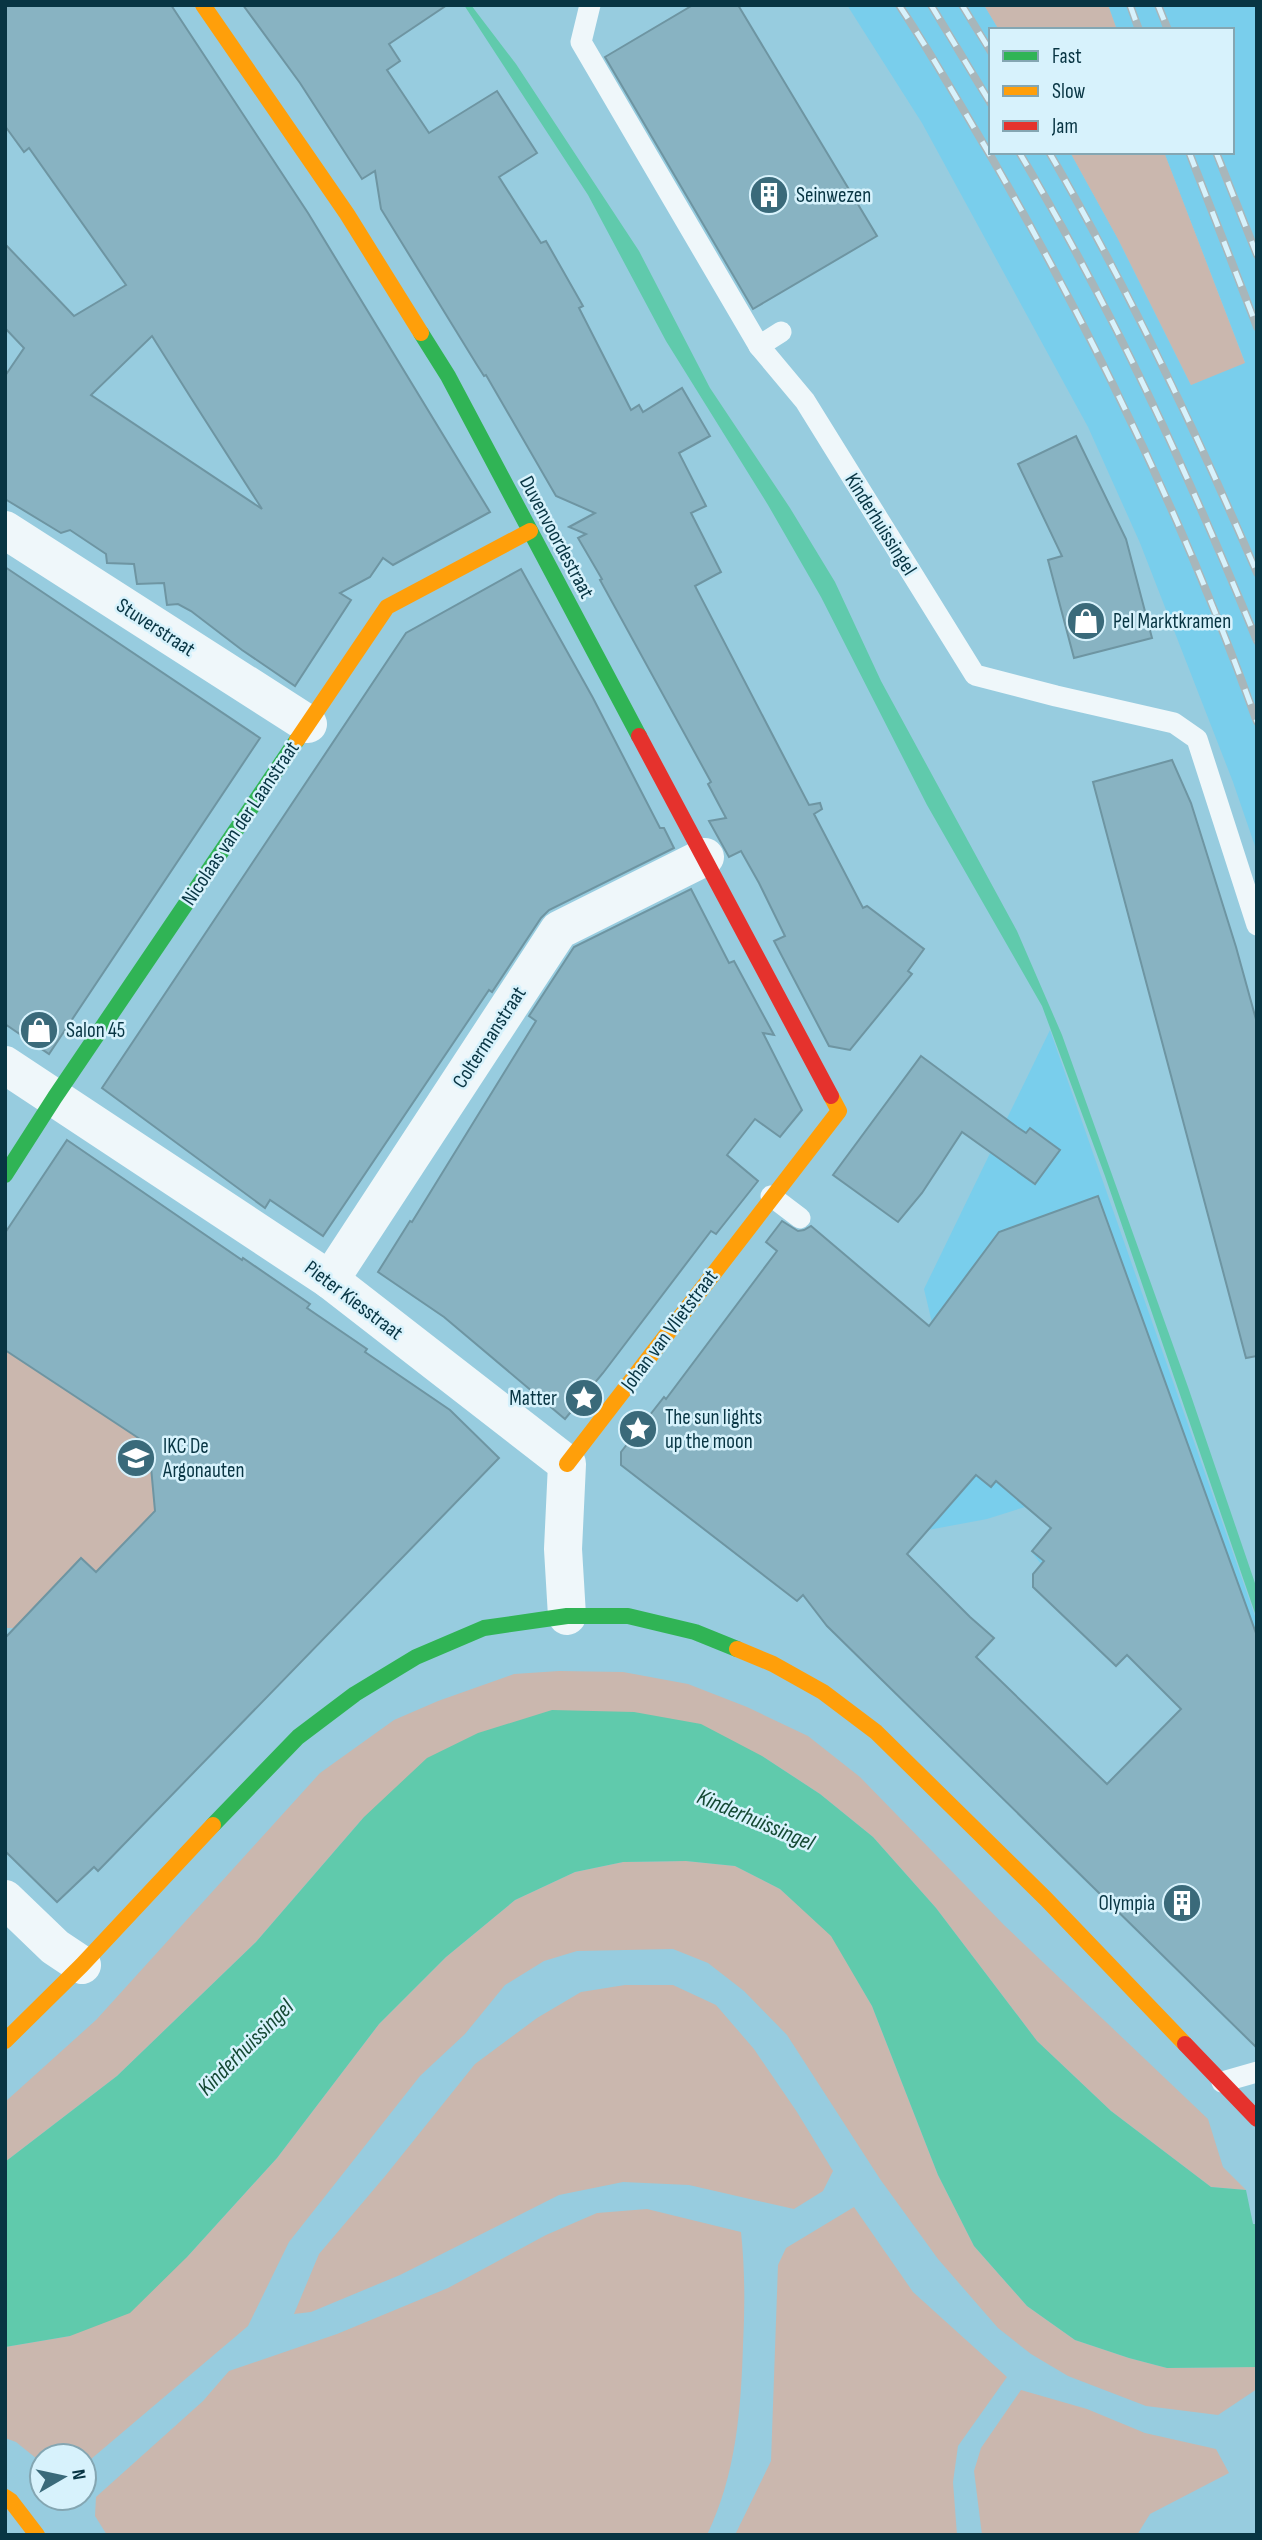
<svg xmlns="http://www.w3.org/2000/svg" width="1262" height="2540" viewBox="0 0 1262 2540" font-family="'Sofia Sans Condensed',sans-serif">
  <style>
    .built { fill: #79ceec }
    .green { fill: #cab7ae }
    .water { fill: #60caac }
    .building { fill: #88b3c2; stroke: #6e95a2; stroke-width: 2; fill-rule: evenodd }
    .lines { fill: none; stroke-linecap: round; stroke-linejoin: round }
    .lane { stroke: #eff7fa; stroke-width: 21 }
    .street { stroke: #eff7fa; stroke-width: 38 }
    .fast { stroke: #30b455; stroke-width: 16 }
    .slow { stroke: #ff9f0a; stroke-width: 16 }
    .jam { stroke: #e5322d; stroke-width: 16 }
    .rail-casing { stroke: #a8b6ba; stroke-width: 8 }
    .rail { stroke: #d7f2fc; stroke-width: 5; stroke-dasharray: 16; stroke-linecap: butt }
    .labels { text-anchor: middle; stroke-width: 5; stroke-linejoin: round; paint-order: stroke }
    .poi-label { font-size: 21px; fill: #083543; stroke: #d7f2fc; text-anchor: start }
    .street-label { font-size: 21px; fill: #083543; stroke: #d7f2fc }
    .water-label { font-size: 23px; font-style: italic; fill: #154934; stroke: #d7f2fc }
  </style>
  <rect width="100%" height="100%" fill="#97ccdf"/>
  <g class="built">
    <polygon points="847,5 984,5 999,30 991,30 991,152 1070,152 1118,239 1191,385 1245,362 1164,152 1232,152 1232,30 1117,30 1108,5 1257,5 1257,852 1233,782 1140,543 1088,427 922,123"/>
    <polygon points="1050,1030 1257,1622 1257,1807 1084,1880 1076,1870 1155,1790 1194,1722 1052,1578 1031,1551 1050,1528 1025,1507 987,1519 912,1533 937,1344 924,1289"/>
  </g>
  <g class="green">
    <polygon points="984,5 1108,5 1117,30 999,30"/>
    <polygon points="1070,152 1164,152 1245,363 1191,385 1118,239"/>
    <polygon points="5,1350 149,1445 155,1511 96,1572 81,1558 43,1598 45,1611 24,1628 5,1628"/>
    <polygon points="559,1671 623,1672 688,1684 747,1707 808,1736 860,1777 1004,1925 1208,2119 1223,2167 1246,2190 1211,2187 1111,2111 1037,2041 936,1908 873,1837 820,1794 762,1756 364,1817 256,1942 117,2076 5,2162 5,2102 96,2020 320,1773 394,1720 438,1701 514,1674"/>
    <polygon points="686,1861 735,1866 780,1889 831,1935 872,2006 938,2175 974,2246 1027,2306 1075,2340 1129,2358 1167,2368 1257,2367 1257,2389 1218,2415 1146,2406 1068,2376 1031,2354 998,2328 938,2259 880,2179 787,2035 744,1991 708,1963 673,1949 577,1951 544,1961 505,1985 465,2034 420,2076 289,2242 248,2326 84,2465 84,2456 42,2456 42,2463 16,2442 5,2438 5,2347 70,2336 187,2257 277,2158 379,2024 446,1957 515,1900 575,1872 623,1862"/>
    <polygon points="625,1985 673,1985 716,2005 754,2049 797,2112 833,2171 823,2191 794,2209 689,2185 623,2182 559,2195 400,2275 311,2312 294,2314 319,2254 386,2175 475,2064 537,2018 581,1992"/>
    <polygon points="854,2207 913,2292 1007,2377 958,2446 953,2482 957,2535 735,2535 771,2461 778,2265 786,2248"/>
    <path d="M647 2209 741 2232C745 2270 745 2307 743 2345 741 2410 736 2475 707 2535H107L95 2516 96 2497 203 2401 229 2371 337 2334 448 2288 546 2235 597 2213Z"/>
    <polygon points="1021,2390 1087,2409 1145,2433 1216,2449 1229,2473 1150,2514 1137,2535 982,2535 974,2471 981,2448"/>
  </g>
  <g class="water">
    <polygon points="464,5 471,5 516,64 639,251 710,388 790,508 835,582 881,681 1017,931 1062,1035 1188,1387 1257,1589 1257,1619 1105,1176 1042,1006 927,805 821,597 768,505 666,341 588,195"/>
    <polygon points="552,1710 634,1712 701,1724 762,1756 820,1794 873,1837 936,1908 1037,2041 1111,2111 1211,2187 1246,2190 1253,2224 1257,2224 1257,2367 1167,2368 1129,2358 1075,2340 1027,2306 974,2246 938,2175 872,2006 831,1936 780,1889 735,1866 686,1861 623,1862 575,1872 515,1900 446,1957 379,2024 277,2158 187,2257 130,2313 70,2336 5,2347 5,2162 117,2076 256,1942 364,1817 427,1758 478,1733"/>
  </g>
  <g class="building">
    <path d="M5 5H171L308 213 490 512 393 565 383 558 370 577 340 593 351 600 295 686 242 650 191 611 178 604 167 605 164 583 137 584 134 564 107 563 106 554 70 530 61 533 5 499V376L24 348 5 328V244L74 316 126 285 29 148 24 152 5 126ZM152 336 191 398 262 509 91 395Z"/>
    <polygon points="243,5 447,5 389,44 400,61 387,70 429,133 497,91 537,153 499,177 541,243 546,241 583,306 579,308 631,410 639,405 643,412 682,388 710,436 679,453 706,506 691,513 721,572 695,586 809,805 820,803 822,809 814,814 863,908 867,906 924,949 908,971 912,974 850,1050 829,1046 774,941 785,936 759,883 741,851 729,857 709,821 726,818 708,784 711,782 600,580 602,579 578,538 586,534 569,527 595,513 556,496 486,375 484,376 477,365 381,209 375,171 362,179 300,83"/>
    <polygon points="693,5 738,5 877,236 753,309 605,57"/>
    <polygon points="1076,436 1126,539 1152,638 1074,658 1048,560 1062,556 1018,464"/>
    <polygon points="5,567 260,738 49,1054 5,1024"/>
    <polygon points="521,569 593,698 660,828 664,828 674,848 549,910 541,918 492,992 489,990 323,1236 270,1200 265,1208 102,1088 406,633"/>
    <polygon points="1172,760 1191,803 1236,947 1257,1023 1257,1356 1246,1358 1093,782"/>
    <polygon points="691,889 729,963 734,961 774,1035 763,1033 802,1110 780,1137 755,1119 727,1155 758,1181 716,1234 711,1231 603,1373 565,1419 444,1317 378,1272 410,1221 412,1222 536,1021 529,1016 574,947"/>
    <polygon points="921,1056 1017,1127 1026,1133 1030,1128 1060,1150 1035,1184 962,1132 922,1193 898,1222 833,1175"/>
    <polygon points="67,1140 242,1260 243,1258 310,1304 307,1308 367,1349 365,1352 450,1410 499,1458 98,1871 94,1867 57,1902 5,1851 5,1638 81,1558 96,1572 155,1511 149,1445 5,1350 5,1233"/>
    <path d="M1098 1196 1257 1636V2048L827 1626 803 1595 797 1601 621 1465V1452L664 1397 666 1399 777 1251 766 1242 782 1221 798 1231 804 1230 811 1226 929 1326 999 1232ZM976 1475 991 1487 996 1481 1051 1528 1032 1551 1044 1561 1033 1574V1587L1116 1666 1127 1655 1181 1709 1107 1784 976 1657 994 1638 970 1617 907 1554Z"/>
  </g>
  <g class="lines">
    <g class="lane">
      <polyline points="590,5 581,42 759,346 805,401 975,675 1056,696 1174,723 1197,739 1257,925"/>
      <polyline points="759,346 781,332"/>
      <polyline points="771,1196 800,1218"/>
      <polyline points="1222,2082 1257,2072"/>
    </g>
    <g class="street">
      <polyline points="5,530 308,724"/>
      <polyline points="5,1065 330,1280 567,1464 563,1549 567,1616"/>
      <polyline points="330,1280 559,930 705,857"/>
      <polyline points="5,1899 55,1947 82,1965"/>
    </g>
    <g class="fast">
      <polyline points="421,333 448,376 639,736"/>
      <polyline points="5,1175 55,1097 297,740"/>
      <polyline points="213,1825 298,1737 355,1694 416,1657 484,1628 567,1616 628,1616 695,1632 737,1649"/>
    </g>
    <g class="slow">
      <polyline points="203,5 347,214 421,333"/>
      <polyline points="297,740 387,607 530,531"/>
      <polyline points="567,1464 839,1111 831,1096"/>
      <polyline points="737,1649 773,1664 823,1692 876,1732 1046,1899 1185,2044"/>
      <polyline points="5,2041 82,1965 213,1825"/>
      <polyline points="5,2497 11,2501 37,2535"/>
    </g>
    <g class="jam">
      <polyline points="639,736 831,1096"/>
      <polyline points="1185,2044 1257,2119"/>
    </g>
    <g class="rail-casing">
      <g id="rail">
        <path d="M899 5C933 56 962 108 993 160 1096 339 1187 527 1257 722"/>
        <polyline points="931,5 991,104"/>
        <polyline points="962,5 991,52"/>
        <polyline points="1130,5 1139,30"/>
        <polyline points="1158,5 1168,30"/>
        <path d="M1019 152C1112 308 1188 473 1257 641"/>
        <path d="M1049 152C1128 288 1195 429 1257 573"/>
        <polyline points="1189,152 1257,327"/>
        <polyline points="1216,152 1257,255"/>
      </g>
    </g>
    <use href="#rail" class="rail"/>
  </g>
  <defs>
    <g id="building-disc" transform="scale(2.0125)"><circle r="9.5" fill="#3a6a7a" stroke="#d7f2fc"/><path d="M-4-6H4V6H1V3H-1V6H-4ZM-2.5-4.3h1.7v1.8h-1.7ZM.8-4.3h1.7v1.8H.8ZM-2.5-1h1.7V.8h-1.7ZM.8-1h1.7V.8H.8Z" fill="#fff"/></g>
    <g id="shop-disc" transform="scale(2.0125)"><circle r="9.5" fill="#3a6a7a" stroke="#d7f2fc"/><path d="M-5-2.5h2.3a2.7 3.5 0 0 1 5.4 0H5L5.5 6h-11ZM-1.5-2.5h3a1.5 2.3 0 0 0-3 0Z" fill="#fff"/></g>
    <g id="sight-disc" transform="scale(2.0125)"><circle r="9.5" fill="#3a6a7a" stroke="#d7f2fc"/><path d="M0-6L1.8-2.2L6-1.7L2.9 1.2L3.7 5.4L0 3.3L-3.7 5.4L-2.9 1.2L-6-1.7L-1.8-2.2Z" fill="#fff"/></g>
    <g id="school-disc" transform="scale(2.0125)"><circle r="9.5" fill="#3a6a7a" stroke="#d7f2fc"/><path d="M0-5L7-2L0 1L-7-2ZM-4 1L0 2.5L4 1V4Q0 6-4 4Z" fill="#fff"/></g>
  </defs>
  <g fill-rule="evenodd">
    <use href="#building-disc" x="769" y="195"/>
    <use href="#shop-disc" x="1086" y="621"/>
    <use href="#shop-disc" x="39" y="1030"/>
    <use href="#sight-disc" x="584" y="1398"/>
    <use href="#sight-disc" x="638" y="1429"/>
    <use href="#school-disc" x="136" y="1458"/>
    <use href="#building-disc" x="1182" y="1903"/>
  </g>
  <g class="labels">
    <g class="poi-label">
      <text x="796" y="202">Seinwezen</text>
      <text x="1113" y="628">Pel Marktkramen</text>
      <text x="66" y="1037">Salon 45</text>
      <text x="557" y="1405" text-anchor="end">Matter</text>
      <text x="665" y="1424">The sun lights<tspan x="665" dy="24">up the moon</tspan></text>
      <text x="163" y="1453">IKC De<tspan x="163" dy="24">Argonauten</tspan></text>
      <text x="1155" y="1910" text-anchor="end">Olympia</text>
    </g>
    <g class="street-label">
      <text transform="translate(881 524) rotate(58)" y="7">Kinderhuissingel</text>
      <text transform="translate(557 537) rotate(62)" y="7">Duvenvoordestraat</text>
      <text transform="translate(156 627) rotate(33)" y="7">Stuverstraat</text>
      <text transform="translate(240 823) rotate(-56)" y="7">Nicolaas van der Laanstraat</text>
      <text transform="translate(489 1037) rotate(-57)" y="7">Coltermanstraat</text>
      <text transform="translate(354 1300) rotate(37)" y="7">Pieter Kiesstraat</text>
      <text transform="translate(669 1330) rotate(-53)" y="7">Johan van Vlietstraat</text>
    </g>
    <g class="water-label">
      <text transform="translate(756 1819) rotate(23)" y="8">Kinderhuissingel</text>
      <text transform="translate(245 2047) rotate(-45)" y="8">Kinderhuissingel</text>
    </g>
  </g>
  <rect width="1262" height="2540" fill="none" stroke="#083543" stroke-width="14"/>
  <rect x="989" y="28" width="245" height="126" fill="#d7f2fc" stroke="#84a6b2" stroke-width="2"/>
  <rect x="1003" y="51" width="35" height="10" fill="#30b455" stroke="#84a6b2" stroke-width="2"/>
  <text x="1052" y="63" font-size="21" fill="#083543">Fast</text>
  <rect x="1003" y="86" width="35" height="10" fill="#ff9f0a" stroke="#84a6b2" stroke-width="2"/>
  <text x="1052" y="98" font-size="21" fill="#083543">Slow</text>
  <rect x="1003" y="121" width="35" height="10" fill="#e5322d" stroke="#84a6b2" stroke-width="2"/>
  <text x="1052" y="133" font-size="21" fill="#083543">Jam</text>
  <g transform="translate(63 2477) rotate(81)"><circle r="33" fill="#d7f2fc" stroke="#84a6b2" stroke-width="2"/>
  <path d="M0-5L12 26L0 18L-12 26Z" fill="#3a6a7a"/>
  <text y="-10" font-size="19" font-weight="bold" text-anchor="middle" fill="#083543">N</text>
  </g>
</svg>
